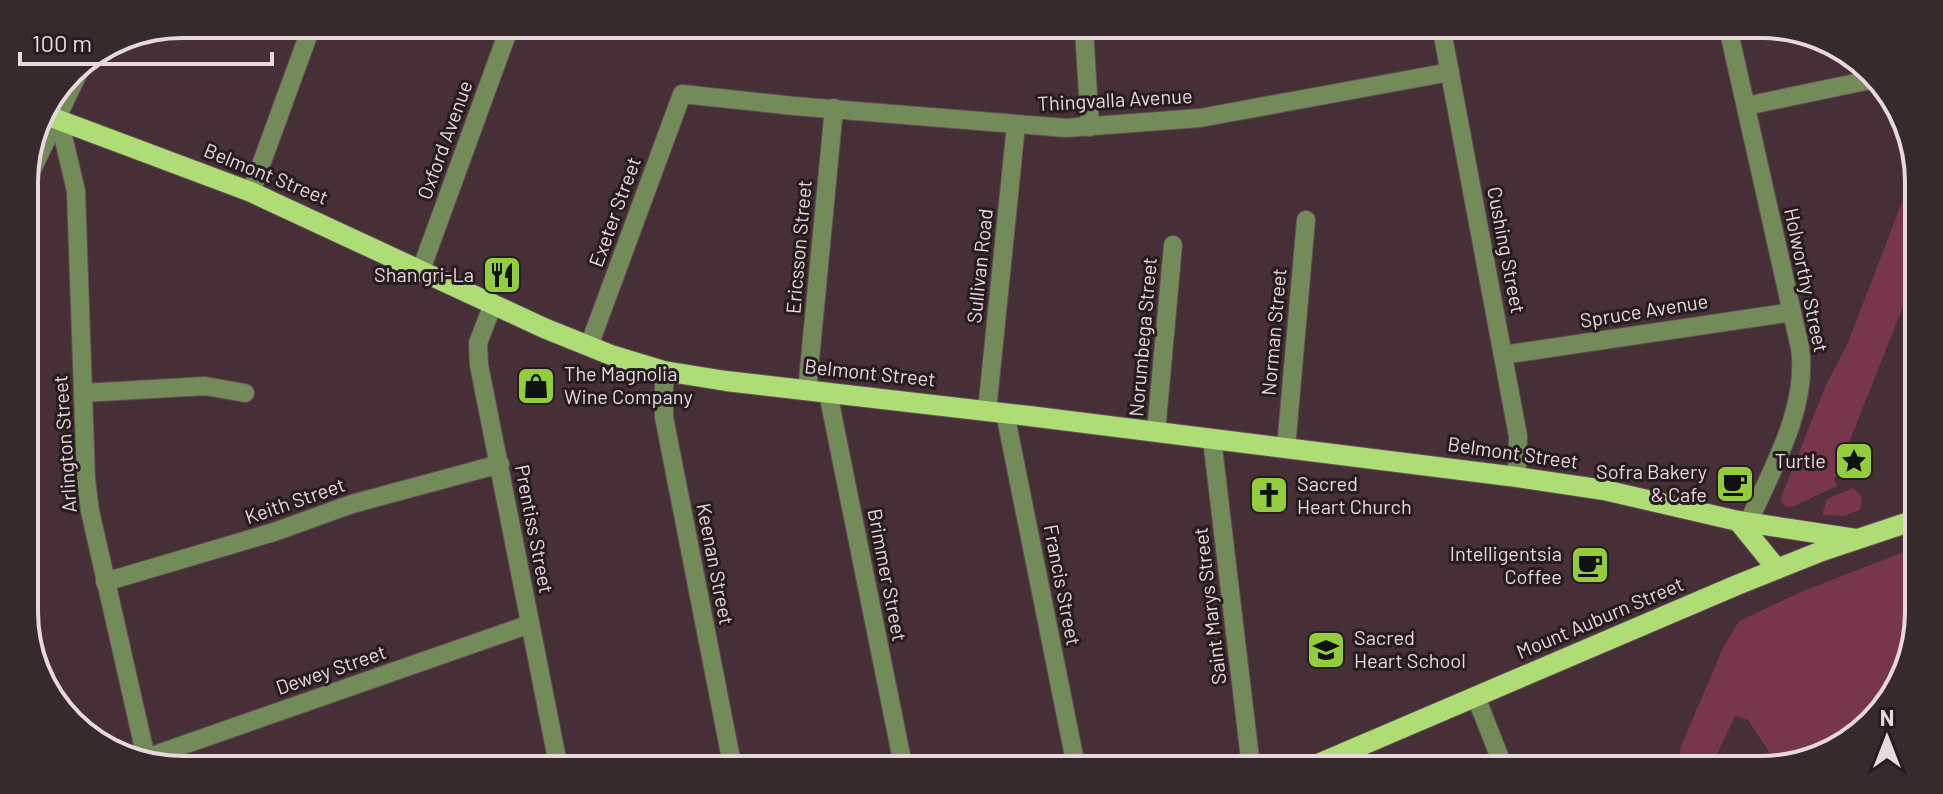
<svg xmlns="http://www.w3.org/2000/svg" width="1943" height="794" viewBox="0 0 1943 794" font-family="Barlow,sans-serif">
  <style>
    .green { fill: #78364d }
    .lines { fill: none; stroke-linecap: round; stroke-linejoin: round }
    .minor-casing { stroke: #634d54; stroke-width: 20 }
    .major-casing { stroke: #634d54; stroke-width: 22 }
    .minor { stroke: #738a59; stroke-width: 18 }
    .major { stroke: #aedd75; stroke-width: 20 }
    .labels { text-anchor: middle; stroke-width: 6; stroke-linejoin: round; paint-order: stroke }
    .street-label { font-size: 20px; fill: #e8d8dc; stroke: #261b1e }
    .poi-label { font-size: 20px; fill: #e8d8dc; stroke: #261b1e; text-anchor: end }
    .rim { fill: none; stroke: #e8d8dc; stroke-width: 4 }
  </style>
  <rect width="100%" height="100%" fill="#462f36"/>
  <g class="green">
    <polygon points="1918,161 1916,274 1834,480 1837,486 1794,506 1787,507 1780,500 1826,385 1847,345"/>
    <polygon points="1853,488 1862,497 1860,510 1843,516 1822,515 1827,499"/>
    <polygon points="1912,549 1910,663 1857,738 1779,767 1748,720 1735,716 1710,769 1675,769 1682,744 1723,648 1739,621 1803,591"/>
  </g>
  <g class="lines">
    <g class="minor-casing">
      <g id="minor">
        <polyline points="1084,29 1090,127"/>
        <polyline points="1442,31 1518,436 1517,477"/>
        <path d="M1729 32 1800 348C1809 410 1769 474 1745 530"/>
        <polyline points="1746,106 1880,78"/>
        <polyline points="59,119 76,191 86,479 90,511 147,762"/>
        <polyline points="24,186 85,59"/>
        <polyline points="251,192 312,25"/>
        <polyline points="421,270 510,26"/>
        <polyline points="493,304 478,343 479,365 558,764"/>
        <polyline points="589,346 682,94 794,106 1066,128 1200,118 1450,72"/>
        <polyline points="1503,355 1792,312"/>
        <polyline points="664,371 664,417 732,764"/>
        <polyline points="807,391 834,108"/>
        <polyline points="83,393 205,386 245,393"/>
        <polyline points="828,393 903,765"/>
        <polyline points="987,411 1016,125"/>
        <polyline points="1005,413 1076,766"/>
        <polyline points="1156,432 1173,245"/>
        <polyline points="1212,439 1251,767"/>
        <polyline points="1286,448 1306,220"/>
        <polyline points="105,582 274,532 352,504 500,464"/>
        <polyline points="1476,697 1504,768"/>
        <polyline points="146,758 530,624"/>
      </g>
    </g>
    <g class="major-casing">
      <g id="major">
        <polyline points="40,113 251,192 544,328 611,355 664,371 726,381 1029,416 1517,477 1604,490 1738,521 1856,539"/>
        <polyline points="1738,521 1777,569"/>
        <polyline points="1311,767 1737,585 1822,551 1912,521"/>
      </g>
    </g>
    <use href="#minor" class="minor"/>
    <use href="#major" class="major"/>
  </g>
  <defs>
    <g id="restaurant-square" transform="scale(2)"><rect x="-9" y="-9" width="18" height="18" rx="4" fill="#93cd3d" stroke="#261b1e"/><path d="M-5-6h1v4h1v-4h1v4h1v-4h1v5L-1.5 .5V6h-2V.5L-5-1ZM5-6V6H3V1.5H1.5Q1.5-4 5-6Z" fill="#111"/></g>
    <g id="shop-square" transform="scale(2)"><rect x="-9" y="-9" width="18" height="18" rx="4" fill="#93cd3d" stroke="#261b1e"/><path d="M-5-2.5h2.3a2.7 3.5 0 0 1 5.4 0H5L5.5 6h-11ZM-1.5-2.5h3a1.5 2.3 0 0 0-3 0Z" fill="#111"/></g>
    <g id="sight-square" transform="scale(2)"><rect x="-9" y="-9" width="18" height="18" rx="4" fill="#93cd3d" stroke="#261b1e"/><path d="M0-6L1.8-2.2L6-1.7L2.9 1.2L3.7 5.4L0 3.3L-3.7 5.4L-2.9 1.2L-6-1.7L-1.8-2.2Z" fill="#111"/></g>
    <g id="cafe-square" transform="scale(2)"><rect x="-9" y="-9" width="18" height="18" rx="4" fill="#93cd3d" stroke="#261b1e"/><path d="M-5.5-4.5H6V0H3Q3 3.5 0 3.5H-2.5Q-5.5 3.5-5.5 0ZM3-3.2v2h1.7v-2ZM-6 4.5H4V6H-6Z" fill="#111"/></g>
    <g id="church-square" transform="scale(2)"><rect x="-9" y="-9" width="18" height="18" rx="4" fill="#93cd3d" stroke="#261b1e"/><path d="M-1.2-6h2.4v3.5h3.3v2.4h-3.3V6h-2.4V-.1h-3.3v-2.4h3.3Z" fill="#111"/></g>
    <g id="school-square" transform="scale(2)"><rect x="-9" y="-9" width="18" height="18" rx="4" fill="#93cd3d" stroke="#261b1e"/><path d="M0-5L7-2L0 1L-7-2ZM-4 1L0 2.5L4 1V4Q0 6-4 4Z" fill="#111"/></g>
  </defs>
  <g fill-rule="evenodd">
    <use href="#restaurant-square" x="502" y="275"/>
    <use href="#shop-square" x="536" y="386"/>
    <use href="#sight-square" x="1854" y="461"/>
    <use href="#cafe-square" x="1735" y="484"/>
    <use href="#church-square" x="1269" y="495"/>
    <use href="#cafe-square" x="1590" y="565"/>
    <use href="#school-square" x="1326" y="650"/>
  </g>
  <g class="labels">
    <g class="street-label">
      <text transform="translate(1115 100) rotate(-3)" y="7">Thingvalla Avenue</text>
      <text transform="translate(445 140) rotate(-70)" y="7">Oxford Avenue</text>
      <text transform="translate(266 174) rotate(22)" y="7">Belmont Street</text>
      <text transform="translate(615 212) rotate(-70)" y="7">Exeter Street</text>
      <text transform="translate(799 247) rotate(-85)" y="7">Ericsson Street</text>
      <text transform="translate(1506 250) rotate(79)" y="7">Cushing Street</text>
      <text transform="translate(980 266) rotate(-84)" y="7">Sullivan Road</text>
      <text transform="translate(1806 280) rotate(78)" y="7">Holworthy Street</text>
      <text transform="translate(1644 311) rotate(-9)" y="7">Spruce Avenue</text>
      <text transform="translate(1274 332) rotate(-85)" y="7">Norman Street</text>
      <text transform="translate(1143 337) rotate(-85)" y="7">Norumbega Street</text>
      <text transform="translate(870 373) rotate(6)" y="7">Belmont Street</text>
      <text transform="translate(65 444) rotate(-94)" y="7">Arlington Street</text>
      <text transform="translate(1513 453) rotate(8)" y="7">Belmont Street</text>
      <text transform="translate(295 501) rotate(-19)" y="7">Keith Street</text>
      <text transform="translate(534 529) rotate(79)" y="7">Prentiss Street</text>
      <text transform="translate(715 564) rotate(79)" y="7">Keenan Street</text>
      <text transform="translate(887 575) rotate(79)" y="7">Brimmer Street</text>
      <text transform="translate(1062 585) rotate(79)" y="7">Francis Street</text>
      <text transform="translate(1210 606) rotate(-97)" y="7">Saint Marys Street</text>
      <text transform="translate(1600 618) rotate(-23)" y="7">Mount Auburn Street</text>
      <text transform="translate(331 670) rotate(-19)" y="7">Dewey Street</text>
    </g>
    <g class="poi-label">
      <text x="474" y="282">Shan gri-La</text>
      <text x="564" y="381" text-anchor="start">The Magnolia<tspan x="564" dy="23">Wine Company</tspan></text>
      <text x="1826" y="468">Turtle</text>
      <text x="1707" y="479">Sofra Bakery<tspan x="1707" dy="23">&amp; Cafe</tspan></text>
      <text x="1297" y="491" text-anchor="start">Sacred<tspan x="1297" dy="23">Heart Church</tspan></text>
      <text x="1562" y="561">Intelligentsia<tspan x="1562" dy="23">Coffee</tspan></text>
      <text x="1354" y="645" text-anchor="start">Sacred<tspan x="1354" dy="23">Heart School</tspan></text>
    </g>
  </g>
  <path d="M0 0H1943V794H0ZM182 38H1761A144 144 0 0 1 1905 182V612A144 144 0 0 1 1761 756H182A144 144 0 0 1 38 612V182A144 144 0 0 1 182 38Z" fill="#362a2d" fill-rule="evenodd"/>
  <path class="rim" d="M182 38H1761A144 144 0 0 1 1905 182V612A144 144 0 0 1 1761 756H182A144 144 0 0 1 38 612V182A144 144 0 0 1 182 38Z"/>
  <g transform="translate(1887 738)" stroke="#261b1e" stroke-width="6" paint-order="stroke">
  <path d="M0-6L14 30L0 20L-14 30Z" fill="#e8d8dc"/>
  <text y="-12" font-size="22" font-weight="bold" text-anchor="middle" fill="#e8d8dc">N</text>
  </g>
  <path d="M20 52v12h252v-12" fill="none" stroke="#e8d8dc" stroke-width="4"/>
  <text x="32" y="52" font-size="24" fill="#e8d8dc" stroke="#261b1e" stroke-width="6" paint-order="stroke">100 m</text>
</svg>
